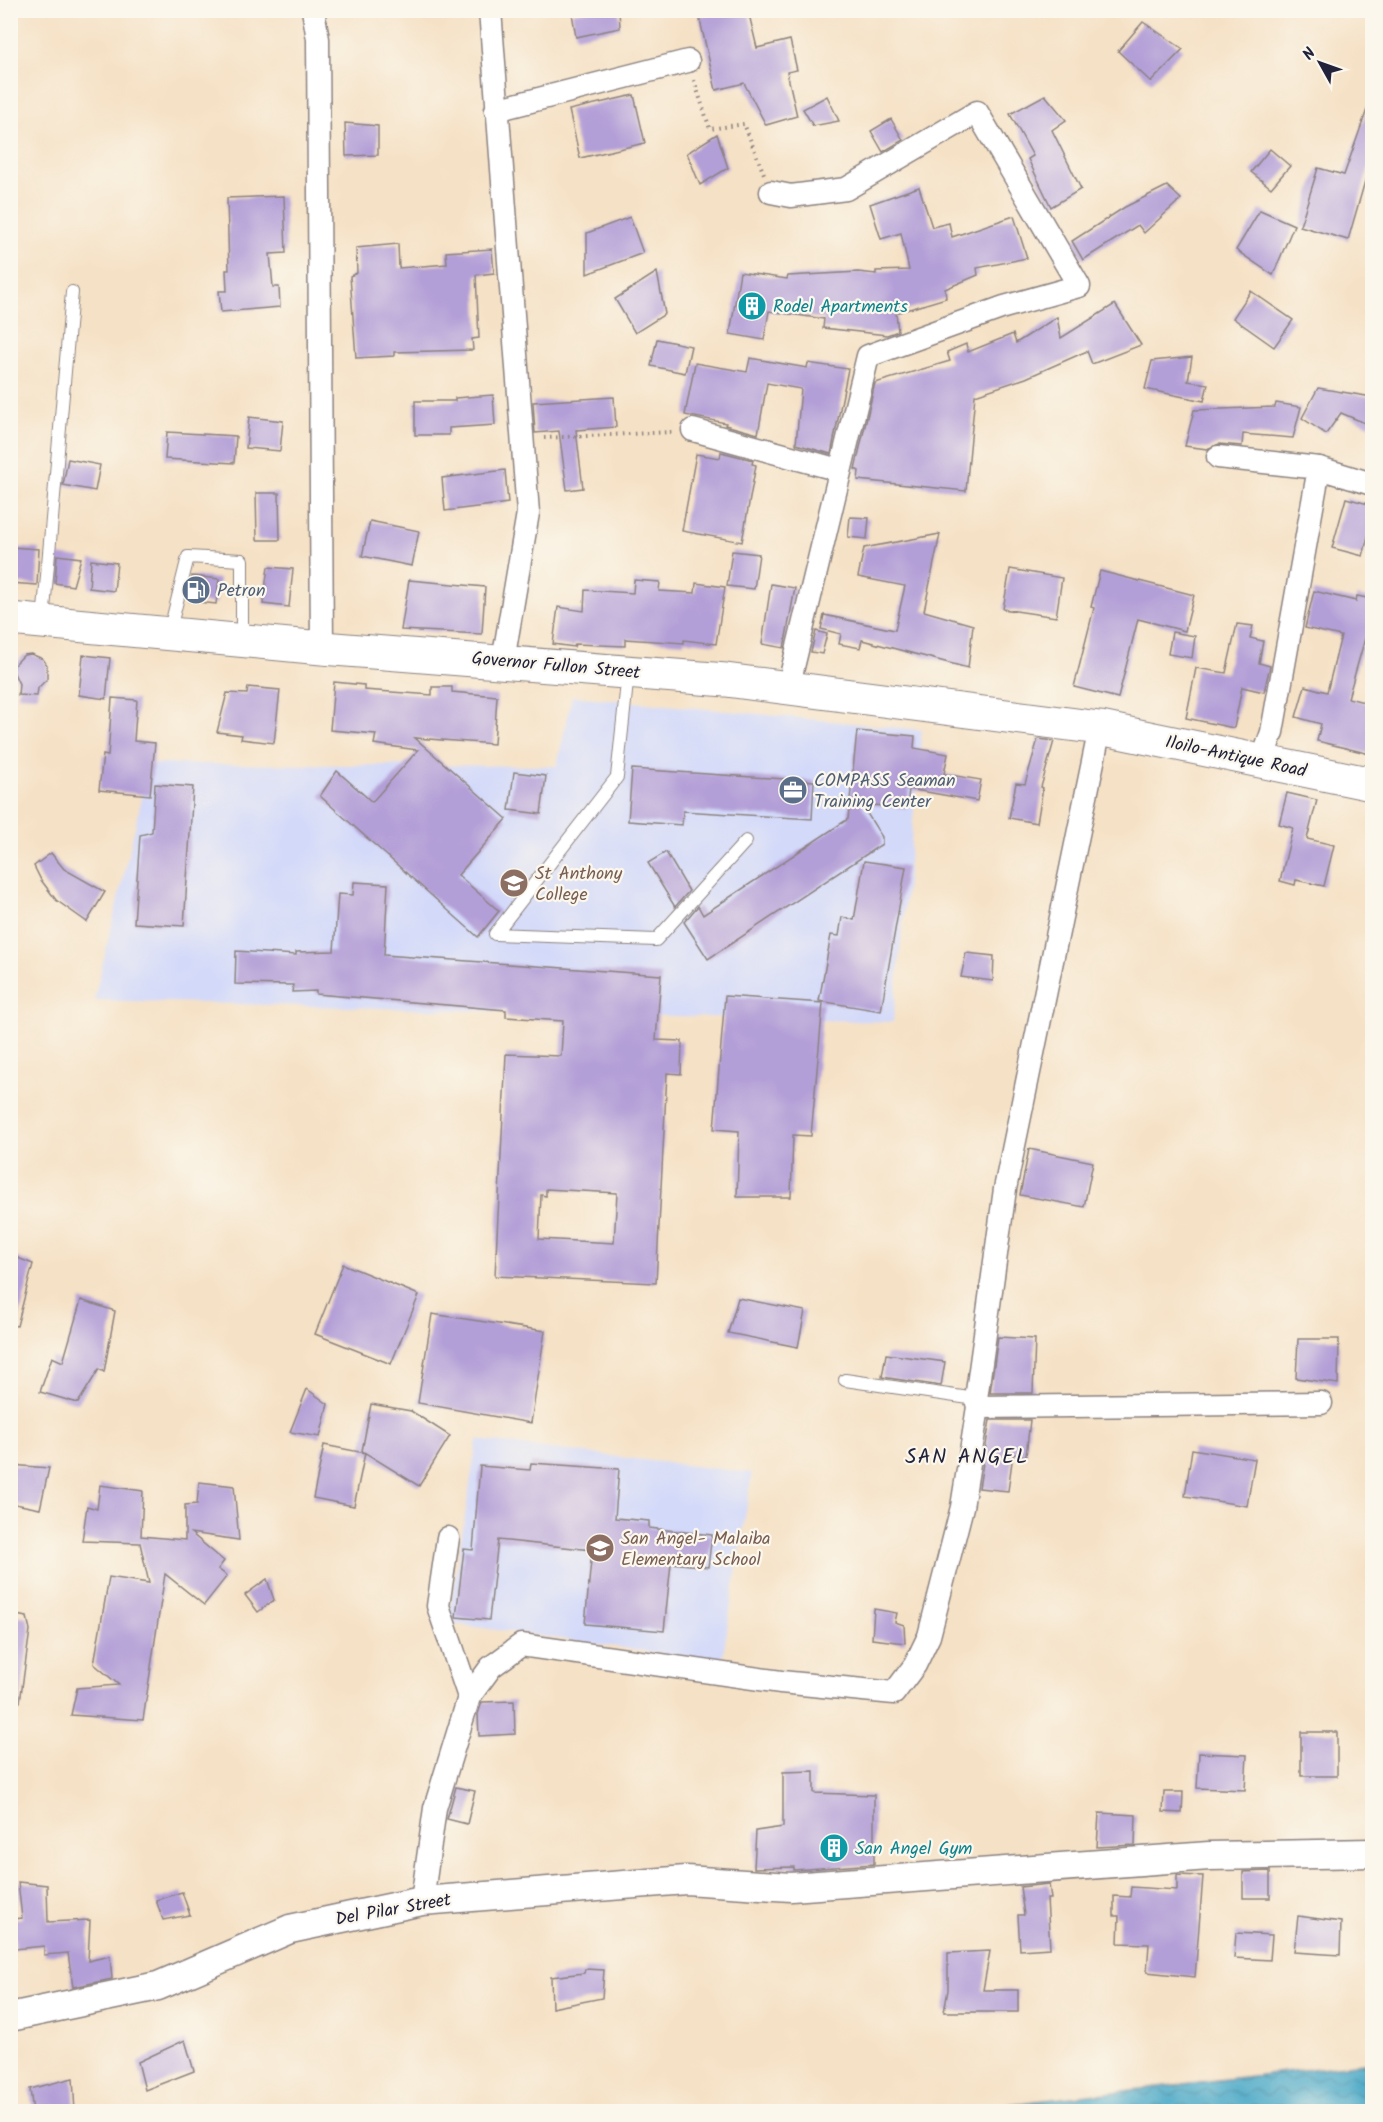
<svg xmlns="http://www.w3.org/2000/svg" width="1383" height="2122" viewBox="0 0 1383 2122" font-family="Kalam,sans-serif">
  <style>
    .built { fill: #d3d9f9 }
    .water { fill: url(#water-waves); stroke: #356581; stroke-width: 1.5 }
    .building { fill: #b39fd7; fill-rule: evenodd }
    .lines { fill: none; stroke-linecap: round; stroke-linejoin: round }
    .service-casing { stroke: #8c8280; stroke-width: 14 }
    .minor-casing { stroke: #8c8280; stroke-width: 25 }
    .tertiary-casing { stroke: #8c8280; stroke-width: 31 }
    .primary-casing { stroke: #8c8280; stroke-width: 35 }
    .path { stroke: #8c8280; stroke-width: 4; stroke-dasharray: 1.5 4.5; stroke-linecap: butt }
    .service { stroke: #fff; stroke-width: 12 }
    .minor { stroke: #fff; stroke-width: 22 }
    .tertiary { stroke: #fff; stroke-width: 28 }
    .primary { stroke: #fff; stroke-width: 33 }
    .labels { text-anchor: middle; stroke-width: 4.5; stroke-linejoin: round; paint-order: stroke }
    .culture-label { font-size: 18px; fill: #0d838f; stroke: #fbf7ec; text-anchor: start }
    .service-label { font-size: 18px; fill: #4e5e75; stroke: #fbf7ec; text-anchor: start }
    .street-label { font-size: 18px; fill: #22223b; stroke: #fbf7ec }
    .education-label { font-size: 18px; fill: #785e54; stroke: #fbf7ec; text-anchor: start }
    .quarter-label { font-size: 21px; letter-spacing: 1.5px; fill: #22223b; stroke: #fbf7ec }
  </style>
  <defs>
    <pattern id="water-waves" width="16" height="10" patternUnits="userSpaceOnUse" patternTransform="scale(1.5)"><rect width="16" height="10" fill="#48a8c7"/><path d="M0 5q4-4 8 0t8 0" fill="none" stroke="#3c88a3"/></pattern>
  </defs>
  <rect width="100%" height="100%" fill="#fbf7ec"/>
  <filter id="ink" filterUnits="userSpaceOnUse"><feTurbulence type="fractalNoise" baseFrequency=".0167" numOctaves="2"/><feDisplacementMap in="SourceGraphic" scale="12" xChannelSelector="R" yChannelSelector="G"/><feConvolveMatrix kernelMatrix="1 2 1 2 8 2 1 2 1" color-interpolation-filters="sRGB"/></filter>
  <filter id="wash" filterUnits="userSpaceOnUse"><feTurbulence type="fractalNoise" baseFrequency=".008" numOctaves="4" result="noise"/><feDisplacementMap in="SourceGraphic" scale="24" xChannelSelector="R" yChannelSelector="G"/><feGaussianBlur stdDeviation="1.35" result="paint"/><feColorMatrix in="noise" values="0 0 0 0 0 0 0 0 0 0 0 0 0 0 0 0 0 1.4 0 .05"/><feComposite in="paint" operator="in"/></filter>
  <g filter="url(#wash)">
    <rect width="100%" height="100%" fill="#f5e1c5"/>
    <g class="built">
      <polygon points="572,696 922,730 893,1022 94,1000 150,764 557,766"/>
      <polygon points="477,1440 752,1473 722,1662 448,1623"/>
    </g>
    <polygon class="water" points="1372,2062 1372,2111 951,2111"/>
    <g id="blocks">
      <g class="building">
        <polygon points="588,10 619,10 620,28 576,37 572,13"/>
        <polygon points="725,10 748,10 757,48 790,40 797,70 787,72 797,116 766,125 744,83 716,90 699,16"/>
        <polygon points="1143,22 1183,49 1151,82 1118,51"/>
        <polygon points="634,95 645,143 580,158 569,110"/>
        <polygon points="1045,95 1066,120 1052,130 1081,189 1051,207 1028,159 1033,156 1010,114"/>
        <polygon points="827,96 839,121 813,126 803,109"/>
        <polygon points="1370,101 1372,157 1348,240 1300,226 1318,168 1344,175"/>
        <polygon points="891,119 903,140 883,152 871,131"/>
        <polygon points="345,123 378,126 378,155 346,156"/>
        <polygon points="717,134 728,168 700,185 687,153"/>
        <polygon points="1270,149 1290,166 1271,188 1251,172"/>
        <polygon points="1167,186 1181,199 1144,233 1138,225 1083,260 1072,241 1125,207"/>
        <polygon points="919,187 932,227 949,223 952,237 1014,216 1027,258 977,268 978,275 945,289 946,298 896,313 898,331 887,335 823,328 824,319 769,311 764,340 730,334 740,272 787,279 788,276 858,272 876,274 876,271 909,270 901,233 881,239 870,204"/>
        <polygon points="284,196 286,253 270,254 273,287 279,287 280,307 221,312 219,291 227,291 226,270 229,270 227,198"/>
        <polygon points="1260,210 1294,225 1273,275 1236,250"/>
        <polygon points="630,217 643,253 587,274 587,233"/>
        <polygon points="398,244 399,268 447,264 446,252 492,249 494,273 476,275 479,338 472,339 473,350 394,352 394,356 356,358 350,276 357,273 356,248"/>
        <polygon points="657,272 665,314 635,333 615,299"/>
        <polygon points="1251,291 1293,320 1274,347 1233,318"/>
        <polygon points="1115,304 1141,345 1092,364 1087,351 1026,378 975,395 966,491 858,480 859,471 855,469 875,383 950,361 947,352 966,344 968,352 1013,334 1016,343 1057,317 1061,338"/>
        <polygon points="657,339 691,346 685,373 651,366"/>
        <polygon points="1192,357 1188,381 1208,384 1204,401 1145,389 1152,361"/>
        <polygon points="750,358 807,368 808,363 848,369 831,454 796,444 801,389 767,383 758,434 725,425 726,423 685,415 695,363 747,372"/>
        <polygon points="1318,388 1372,397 1372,426 1341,413 1326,434 1302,418"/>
        <polygon points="493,395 495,425 449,428 449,435 415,435 415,401 455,401 455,398"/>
        <polygon points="614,397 616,427 576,430 583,488 567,490 559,431 535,433 533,402"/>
        <polygon points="1276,403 1301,407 1293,438 1243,434 1242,446 1219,444 1207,449 1185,446 1194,410 1275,407"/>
        <polygon points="249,417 283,421 280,451 246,448"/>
        <polygon points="167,432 236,436 234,463 165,459"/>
        <polygon points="721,452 753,460 752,464 756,465 742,542 682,531 696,454 720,458"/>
        <polygon points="68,459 100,465 95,491 63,485"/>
        <polygon points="505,470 508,503 445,511 442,478"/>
        <polygon points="256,493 279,493 280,540 257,540"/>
        <polygon points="1346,498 1372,505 1372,521 1363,556 1332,548"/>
        <polygon points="850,517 869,518 867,539 848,537"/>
        <polygon points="370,521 419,531 412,566 362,556"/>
        <polygon points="940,534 924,611 973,625 968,668 862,640 860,648 839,644 841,634 821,629 824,615 895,630 905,586 858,577 864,548"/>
        <polygon points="10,547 39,549 37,585 10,583"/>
        <polygon points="732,551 759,554 754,589 727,586"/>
        <polygon points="57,555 81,558 73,586 55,583"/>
        <polygon points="91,560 117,563 114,591 89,588"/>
        <polygon points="268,567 293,569 289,607 263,604"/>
        <polygon points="1010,569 1062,578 1056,617 1003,609"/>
        <polygon points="1100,571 1194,595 1185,631 1138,619 1118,698 1074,687 1094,608 1091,607"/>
        <polygon points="192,576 219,579 216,604 189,601"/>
        <polygon points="409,580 485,587 482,634 401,630"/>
        <polygon points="634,580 660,582 659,591 695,593 696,583 725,587 716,644 684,640 684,643 625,639 625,646 575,644 574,647 553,644 558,607 584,611 585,590 633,593"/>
        <polygon points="771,584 795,588 784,648 762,644"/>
        <polygon points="1314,591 1356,601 1357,596 1372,599 1372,637 1366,635 1348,698 1372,704 1372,744 1370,754 1317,741 1321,724 1296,717 1305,686 1327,692 1341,636 1305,628"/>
        <polygon points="1237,624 1253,626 1250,638 1263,641 1259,663 1270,666 1264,692 1242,687 1234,728 1186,718 1196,668 1226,673"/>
        <polygon points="816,631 827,634 822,654 811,652"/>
        <polygon points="1172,632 1195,636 1192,658 1168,654"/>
        <polygon points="31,654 43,659 47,665 47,679 38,688 37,696 18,695 19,684 13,671 14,665 24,655"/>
        <polygon points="83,655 110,658 106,699 79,695"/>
        <polygon points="334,682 364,685 364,690 432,695 432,687 452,687 452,692 497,696 494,744 415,738 507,819 458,875 499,911 478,937 320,796 337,771 372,802 418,750 374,744 376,734 330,730"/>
        <polygon points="248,687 280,690 274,743 241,739 242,735 217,732 227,693 247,694"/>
        <polygon points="112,698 137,700 134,741 155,743 150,795 99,790 103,755 108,756"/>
        <polygon points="857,731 915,736 914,748 948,754 944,774 981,780 977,801 909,789 907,808 861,804 882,837 882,844 708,959 684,922 698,906 703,915 848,819"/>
        <polygon points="1038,739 1054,741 1041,787 1043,788 1037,823 1009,818 1016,783 1025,784"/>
        <polygon points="632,769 814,781 812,819 683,811 682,825 628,821"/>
        <polygon points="514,772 546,776 541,814 509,810"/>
        <polygon points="155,784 193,787 184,926 134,923 140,835 152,832"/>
        <polygon points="1287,793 1317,800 1307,839 1334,845 1324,886 1296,880 1295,885 1280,881 1293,828 1279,824"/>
        <polygon points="666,852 689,891 675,907 648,863"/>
        <polygon points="51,853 64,869 105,892 87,922 56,900 41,880 34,866"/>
        <polygon points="864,861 906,867 881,1011 819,1001 831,935 839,936 842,917 854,920"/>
        <path d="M354 882 388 884 384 955 661 975 656 1040 682 1041 681 1074 667 1073 656 1283 495 1276 506 1054 561 1056 563 1021 506 1017V1010L316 994V991L292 992 293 985 235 984 236 951 296 955V952L334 951 338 894 353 895ZM546 1189 617 1193 614 1243 539 1239 541 1195 546 1196Z"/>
        <polygon points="966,953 994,956 993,981 961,977"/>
        <polygon points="725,996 823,1003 811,1136 793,1135 791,1197 737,1197 739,1131 714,1129"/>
        <polygon points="1029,1149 1093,1162 1084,1207 1020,1195"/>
        <polygon points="10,1255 33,1264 17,1326 10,1325"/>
        <polygon points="343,1264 419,1295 391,1364 315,1334"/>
        <polygon points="738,1298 805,1311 798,1347 728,1333"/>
        <polygon points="81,1300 115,1311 104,1372 99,1369 78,1403 40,1392 52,1357 63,1362"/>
        <polygon points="432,1314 545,1331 531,1423 418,1403"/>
        <polygon points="998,1337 1035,1339 1033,1393 990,1393"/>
        <polygon points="1298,1339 1339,1339 1338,1384 1296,1378"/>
        <polygon points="886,1354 945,1362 941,1386 882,1377"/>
        <polygon points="307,1389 328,1404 320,1437 290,1432"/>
        <polygon points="371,1404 411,1411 450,1436 419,1486 362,1451"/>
        <polygon points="990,1420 1030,1420 1026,1456 1013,1454 1008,1491 979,1488"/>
        <polygon points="324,1445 365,1453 354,1506 313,1498"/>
        <polygon points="1192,1449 1255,1459 1247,1506 1185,1496"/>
        <polygon points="531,1463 619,1469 615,1518 649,1521 649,1528 712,1535 708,1567 671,1563 664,1631 585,1624 592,1550 498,1540 489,1620 456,1617 464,1549 473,1550 480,1466 530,1470"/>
        <polygon points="10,1465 49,1468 40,1509 10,1503"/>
        <polygon points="199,1482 234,1486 239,1540 191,1533 224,1561 218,1569 227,1576 204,1605 165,1574 143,1720 71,1715 77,1688 119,1685 94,1664 109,1577 149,1583 140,1543 82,1541 87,1506 97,1509 100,1485 143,1491 141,1536 185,1540 185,1505 197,1504"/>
        <polygon points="267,1579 274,1600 258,1612 245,1595"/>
        <polygon points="874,1609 897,1613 895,1622 904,1625 905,1643 872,1639"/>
        <polygon points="10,1614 27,1617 30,1630 20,1702 10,1701"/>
        <polygon points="514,1701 515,1734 479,1736 478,1714 482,1702"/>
        <rect x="1301" y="1732" width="36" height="44"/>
        <polygon points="1199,1753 1247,1755 1245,1790 1197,1788"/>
        <polygon points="814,1771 814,1793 874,1795 874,1864 794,1870 794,1867 754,1868 756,1831 783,1827 783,1772"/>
        <polygon points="456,1787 475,1791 467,1824 447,1819"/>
        <polygon points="1164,1792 1183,1792 1182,1813 1163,1812"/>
        <polygon points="1099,1813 1136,1815 1135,1845 1097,1847"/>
        <polygon points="1270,1871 1270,1898 1243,1898 1243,1872"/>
        <polygon points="1177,1875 1203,1876 1195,1977 1147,1972 1149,1944 1118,1943 1119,1916 1114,1916 1114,1896 1130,1897 1131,1887 1177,1890"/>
        <polygon points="18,1882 47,1885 48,1922 90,1920 88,1961 110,1956 112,1979 73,1987 68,1953 44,1955 44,1946 15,1949 13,1919 22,1918"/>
        <polygon points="1049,1884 1051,1899 1047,1899 1050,1948 1020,1950 1018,1915 1024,1915 1020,1887"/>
        <polygon points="182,1892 190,1915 163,1920 156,1900"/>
        <polygon points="1298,1916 1341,1922 1340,1955 1294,1952"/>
        <polygon points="1236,1933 1272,1935 1270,1960 1234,1958"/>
        <polygon points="990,1951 983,1990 1018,1990 1018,2012 944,2012 948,1990 948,1953"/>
        <polygon points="585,1969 604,1970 602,1998 552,2008 551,1977 584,1973"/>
        <polygon points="185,2040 194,2071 145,2090 138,2062"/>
        <polygon points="73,2078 75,2112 33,2112 30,2089"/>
      </g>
    </g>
  </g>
  <g filter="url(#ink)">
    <use href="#blocks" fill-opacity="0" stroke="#8c8280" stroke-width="1.5"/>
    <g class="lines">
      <g class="service-casing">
        <g id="service">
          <polyline points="43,621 72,292"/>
          <polyline points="169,633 188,557 242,560 242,639"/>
          <polyline points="628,673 617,777 495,934 656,940 746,841"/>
          <polyline points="845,1380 976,1399"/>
        </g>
      </g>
      <g class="minor-casing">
        <g id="minor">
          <polyline points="313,10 318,39 322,648"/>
          <polyline points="490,10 528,513 503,661"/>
          <polyline points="496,110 688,61"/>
          <polyline points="771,192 791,196 846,189 977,112 1079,286 1004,307 868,356 788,688"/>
          <polyline points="693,430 839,470"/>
          <polyline points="1218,457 1319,468"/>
          <polyline points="1262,761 1272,732 1319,468 1372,484"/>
          <polyline points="978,1407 1321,1403"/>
          <polyline points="448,1538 438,1606 469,1697"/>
          <polyline points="422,1901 435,1808 469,1697 491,1667 521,1645 781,1682 894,1693 915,1665 929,1636 962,1507 978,1407 976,1399 1005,1189 1100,728"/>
        </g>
      </g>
      <g class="tertiary-casing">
        <polyline id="tertiary" points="10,2017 158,1986 290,1929 422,1901 686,1880 791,1887 1209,1856 1372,1853"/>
      </g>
      <g class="primary-casing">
        <polyline id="primary" points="10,619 322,648 726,680 1100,728 1372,784"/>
      </g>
      <g class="path">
        <polyline points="694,80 710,129 744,124 764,174"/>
        <polyline points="544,438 672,432"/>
      </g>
      <use href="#service" class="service"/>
      <use href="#minor" class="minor"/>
      <use href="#tertiary" class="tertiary"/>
      <use href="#primary" class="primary"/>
    </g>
  </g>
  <defs>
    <g id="building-disc" transform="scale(1.5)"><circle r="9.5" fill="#0f9aa8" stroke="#fbf7ec"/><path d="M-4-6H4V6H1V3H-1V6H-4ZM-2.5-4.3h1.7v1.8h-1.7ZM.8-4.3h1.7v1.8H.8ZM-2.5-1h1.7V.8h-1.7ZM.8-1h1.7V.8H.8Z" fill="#fff"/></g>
    <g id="fuel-disc" transform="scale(1.5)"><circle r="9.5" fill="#5c6f8a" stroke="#fbf7ec"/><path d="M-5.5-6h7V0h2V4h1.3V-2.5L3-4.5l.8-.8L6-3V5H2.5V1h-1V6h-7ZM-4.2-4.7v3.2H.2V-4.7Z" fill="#fff"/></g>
    <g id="office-disc" transform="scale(1.5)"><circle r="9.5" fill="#5c6f8a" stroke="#fbf7ec"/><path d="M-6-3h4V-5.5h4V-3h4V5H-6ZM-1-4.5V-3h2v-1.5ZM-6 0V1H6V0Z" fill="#fff"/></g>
    <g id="university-disc" transform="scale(1.5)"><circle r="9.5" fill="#8d6e63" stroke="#fbf7ec"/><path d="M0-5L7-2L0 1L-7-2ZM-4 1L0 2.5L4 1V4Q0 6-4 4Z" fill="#fff"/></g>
    <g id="school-disc" transform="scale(1.5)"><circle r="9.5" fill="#8d6e63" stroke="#fbf7ec"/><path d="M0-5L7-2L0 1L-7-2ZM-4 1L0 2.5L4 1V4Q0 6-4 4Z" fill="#fff"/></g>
  </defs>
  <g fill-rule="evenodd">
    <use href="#building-disc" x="752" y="306"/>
    <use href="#fuel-disc" x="196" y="590"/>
    <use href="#office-disc" x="793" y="790"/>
    <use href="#university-disc" x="514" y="883"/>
    <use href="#school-disc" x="600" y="1548"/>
    <use href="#building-disc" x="834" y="1848"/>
  </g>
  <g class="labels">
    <g class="culture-label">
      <text x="773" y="312">Rodel Apartments</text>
      <text x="855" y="1854">San Angel Gym</text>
    </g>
    <g class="service-label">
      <text x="217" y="596">Petron</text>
      <text x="814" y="786">COMPASS Seaman<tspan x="814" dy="21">Training Center</tspan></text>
    </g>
    <g class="street-label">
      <text transform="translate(556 665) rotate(5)" y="6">Governor Fullon Street</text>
      <text transform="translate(1236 756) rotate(12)" y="6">Iloilo-Antique Road</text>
      <text transform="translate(393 1909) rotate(-10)" y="6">Del Pilar Street</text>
    </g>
    <g class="education-label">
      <text x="535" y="879">St Anthony<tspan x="535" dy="21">College</tspan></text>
      <text x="621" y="1544">San Angel- Malaiba<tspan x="621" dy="21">Elementary School</tspan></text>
    </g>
    <g class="quarter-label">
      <text x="967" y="1463">SAN ANGEL</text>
    </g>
  </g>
  <rect width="1383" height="2122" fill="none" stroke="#fbf7ec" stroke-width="36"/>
  <g transform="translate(1320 63) rotate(310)" stroke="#fbf7ec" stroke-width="4.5" paint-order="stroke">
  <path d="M0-4.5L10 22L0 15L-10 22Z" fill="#22223b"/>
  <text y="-9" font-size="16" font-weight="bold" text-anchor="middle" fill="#22223b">N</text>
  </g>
</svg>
